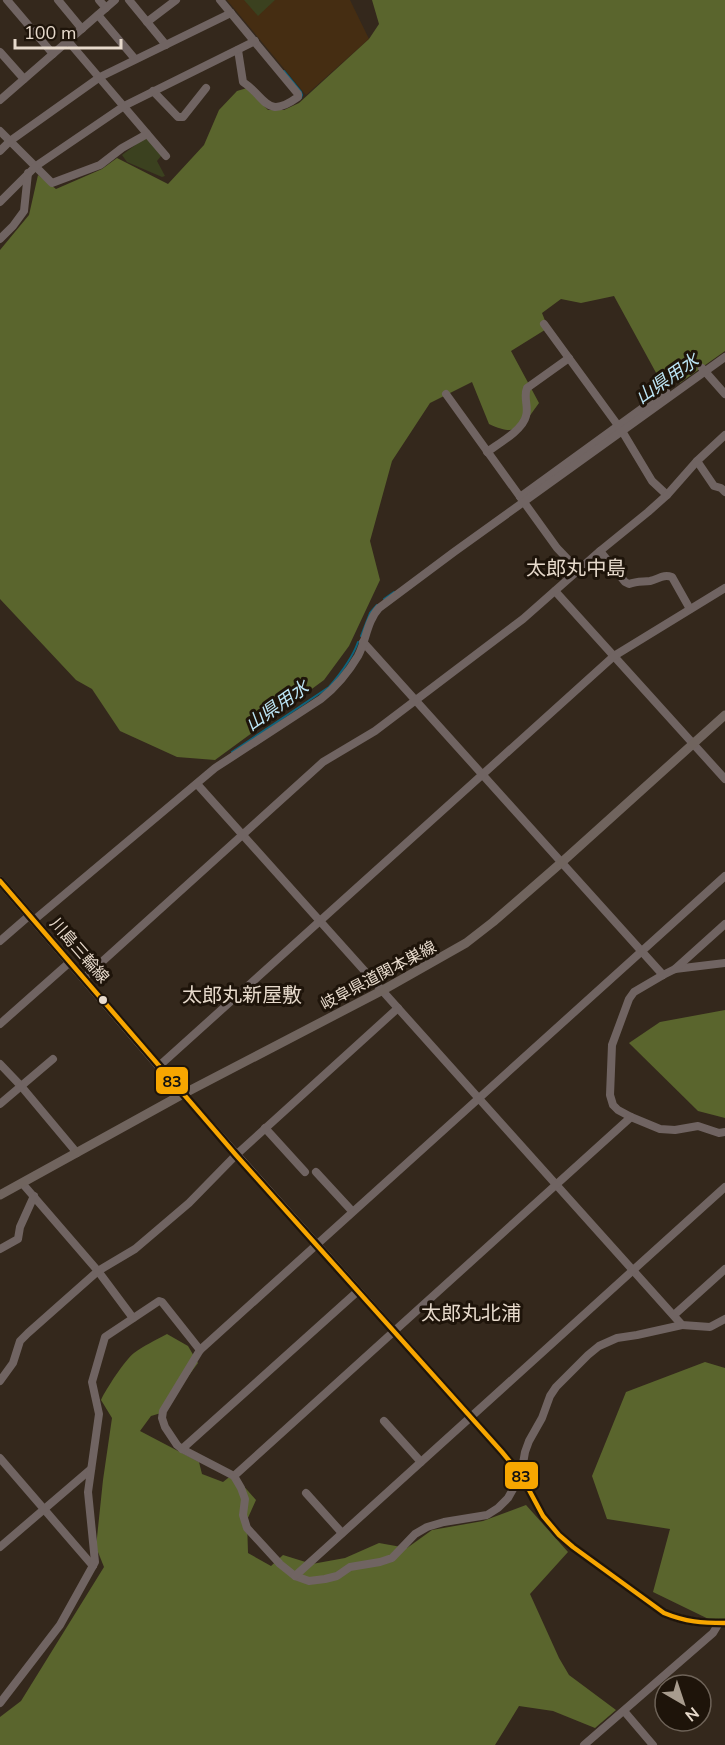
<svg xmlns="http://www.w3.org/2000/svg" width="725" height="1745" viewBox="0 0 725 1745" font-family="'Nunito Sans','Noto Sans JP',sans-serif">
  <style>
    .built { fill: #452d12 }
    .green { fill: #3b411f }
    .forest { fill: #5a652d }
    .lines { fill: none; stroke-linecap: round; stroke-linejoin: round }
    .stream { stroke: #0d637c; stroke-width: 2 }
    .minor { stroke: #706462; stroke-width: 8 }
    .major { stroke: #70645e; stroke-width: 9 }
    .bus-1-casing { stroke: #1e140a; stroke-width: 9 }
    .bus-1 { stroke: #f7a600; stroke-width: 4.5 }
    .bus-dot { fill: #e7dacc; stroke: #1e140a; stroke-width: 2 }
    .labels { text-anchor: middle; stroke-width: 6; stroke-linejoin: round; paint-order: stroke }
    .street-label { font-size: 16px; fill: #e7dacc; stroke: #1e140a }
    .water-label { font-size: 18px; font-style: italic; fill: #bce5f6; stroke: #1e140a }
    .quarter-label { font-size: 20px; fill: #e7dacc; stroke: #1e140a }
    .line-badge { stroke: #1e140a; stroke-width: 2 }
    .pale-badge-label { font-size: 16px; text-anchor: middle; font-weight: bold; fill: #111 }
  </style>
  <rect width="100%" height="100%" fill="#34281c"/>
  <polygon class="built" points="227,0 350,0 369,39 306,95"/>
  <g class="green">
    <polygon points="244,0 275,0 258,16"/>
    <polygon points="146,137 162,155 157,161 165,176 162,177 127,162 122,155"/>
  </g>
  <g class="forest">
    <path d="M372 0H725V351L680 383 660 380 614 296 581 303 561 299 542 313 548 328 511 351 539 403C522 426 519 438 489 424L472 382 430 403 392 461 370 541 380 580 349 646 324 680 215 760 177 757 120 731 92 689 76 680 0 599V250L29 215 38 175 56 189 102 169 117 158 168 184 204 145 219 110 237 91 247 88 268 110H284L299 103 369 39 379 24Z"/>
    <polygon points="725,1010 725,1118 698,1111 629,1043 660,1022"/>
    <path d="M167 1334 188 1346 198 1363 161 1413 151 1416 140 1431 199 1462 202 1474 223 1482 233 1474 256 1500 247 1520 248 1553 271 1566 283 1555 312 1564 345 1558 379 1543 407 1548 432 1530 483 1521 526 1505 568 1552 530 1594 559 1658 569 1675 616 1710 595 1728 553 1711 519 1706 495 1745H0V1717L21 1701 104 1567 96 1547 103 1480 112 1418 101 1400C106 1389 125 1360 134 1353 143 1346 156 1340 167 1334Z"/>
    <polygon points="705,1362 725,1368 725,1627 653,1592 670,1529 607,1519 592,1476 626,1392"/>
  </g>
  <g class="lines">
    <g class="stream">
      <polyline points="284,71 301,92 302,95 301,98"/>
      <polyline points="384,599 394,592"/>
      <polyline points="361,636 370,613 377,605"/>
      <path d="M232 752 329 687C341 673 352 659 358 642"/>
    </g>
    <g class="minor">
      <polyline points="7,0 53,54"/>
      <polyline points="58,0 82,29"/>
      <polyline points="99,0 106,8"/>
      <polyline points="129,0 166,45"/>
      <path d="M220 0 298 94V97C266 120 267 98 243 82L238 50"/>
      <polyline points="98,15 135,59"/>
      <polyline points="147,22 176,0"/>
      <polyline points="68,41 166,156"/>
      <polyline points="0,52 24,79"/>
      <polyline points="153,91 178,117 183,117 206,88"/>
      <polyline points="0,100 115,0"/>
      <polyline points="0,131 52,183 100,165 122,148 147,134"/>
      <polyline points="0,151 10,141 100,77 231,13"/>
      <polyline points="0,202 36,166 124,106 255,41"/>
      <polyline points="0,239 13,226 24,211 28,173"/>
      <polyline points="544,324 622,431 652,481 667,495"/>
      <polyline points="702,368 725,394"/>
      <polyline points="446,394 557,548 578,570"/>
      <path d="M487 452C498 444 523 430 526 416 529 407 523 397 527 388L569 358"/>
      <polyline points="697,461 714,486 721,488 725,492"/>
      <polyline points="520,497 666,391"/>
      <path d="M600 551 625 582 629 584C637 581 643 582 650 581 659 579 663 574 672 577L690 609"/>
      <polyline points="555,591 725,779"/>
      <polyline points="363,642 663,975"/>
      <polyline points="197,784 682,1325 710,1327 725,1319"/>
      <path d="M34 920 215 768 321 699C336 687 348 673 358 656 366 641 367 621 379 608L454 552 725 357"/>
      <polyline points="0,941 30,915"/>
      <polyline points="725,963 675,969 663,975 634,992 629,999 612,1045 610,1095 613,1105 618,1110 631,1117 660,1129 675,1130 698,1126 719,1133 725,1132"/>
      <polyline points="675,969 725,924"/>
      <polyline points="84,978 323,762 375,731 523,619 600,551 648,512 667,495 697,461 725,435"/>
      <polyline points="0,1024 70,962"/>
      <polyline points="0,1064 21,1086 77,1153"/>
      <polyline points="159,1066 614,656 725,588"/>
      <path d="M183 1094 502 1452 521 1475 543 1516 559 1535 573 1547 664 1613C686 1622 702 1623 725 1623"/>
      <polyline points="0,1104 53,1059"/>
      <polyline points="265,1128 305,1172"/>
      <polyline points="316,1172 352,1211"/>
      <polyline points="22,1183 98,1271 133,1318"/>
      <polyline points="0,1249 18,1239 20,1227 34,1196"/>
      <polyline points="674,1315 725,1269"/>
      <polyline points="682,1325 637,1335 617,1338 599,1346 588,1355 556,1387 550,1396 542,1418 529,1441 525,1452 521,1475 508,1498 498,1508 487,1515 444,1522 427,1527 415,1534 392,1558 380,1562 350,1567 337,1576 325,1579 309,1581 295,1576 280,1564 247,1528 243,1515 245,1499 241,1488 234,1476 182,1449 177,1445 165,1427 162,1418 163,1411 200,1350 725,876"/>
      <polyline points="0,1381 13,1363 20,1341 28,1333 98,1271 135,1249 189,1203 236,1155 398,1008"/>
      <polyline points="384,1421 421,1462"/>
      <polyline points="182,1449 358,1291"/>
      <polyline points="0,1458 93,1566"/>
      <polyline points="234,1476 631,1117"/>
      <polyline points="306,1493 342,1533"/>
      <polyline points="0,1547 91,1469"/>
      <polyline points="295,1576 725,1187"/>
      <polyline points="0,1703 60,1625 95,1562 88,1492 99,1414 92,1382 105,1337 159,1301 162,1302 200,1350"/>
      <polyline points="624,1711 653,1745"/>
      <polyline points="584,1745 713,1633 719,1623"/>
    </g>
    <g class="major">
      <polyline points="0,881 183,1094"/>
      <polyline points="0,1195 183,1094 383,990 466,943 493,922 562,862 725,715"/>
    </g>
    <g class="bus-1-casing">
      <path id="bus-1" d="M0 881 236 1155 502 1452 521 1475 543 1516 559 1535 573 1547 664 1613C686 1622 702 1623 725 1623"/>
    </g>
    <use href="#bus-1" class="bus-1"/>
  </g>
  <circle class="bus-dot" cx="103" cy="1000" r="5"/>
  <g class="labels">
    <g class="street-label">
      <text transform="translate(80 950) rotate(49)" y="6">川島三輪線</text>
      <text transform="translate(378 975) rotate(-28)" y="6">岐阜県道関本巣線</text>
    </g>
    <g class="water-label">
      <text transform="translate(667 379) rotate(-35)" y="6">山県用水</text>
      <text transform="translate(277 706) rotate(-35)" y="6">山県用水</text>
    </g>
    <g class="quarter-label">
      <text x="576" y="575">太郎丸中島</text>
      <text x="242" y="1002">太郎丸新屋敷</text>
      <text x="471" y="1320">太郎丸北浦</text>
    </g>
  </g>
  <g class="line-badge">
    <rect x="155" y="1066" width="34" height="29" rx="6" fill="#f7a600"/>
    <rect x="504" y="1461" width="35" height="29" rx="6" fill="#f7a600"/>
  </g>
  <g class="pale-badge-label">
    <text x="172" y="1087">83</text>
    <text x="521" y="1482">83</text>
  </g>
  <g transform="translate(683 1703) rotate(141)"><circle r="28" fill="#1e140a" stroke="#6e6358" stroke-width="1.5"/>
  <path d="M0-4.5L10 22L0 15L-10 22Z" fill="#a89c8e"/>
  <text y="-9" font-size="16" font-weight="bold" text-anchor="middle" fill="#e7dacc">N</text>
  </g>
  <path d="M15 39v9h106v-9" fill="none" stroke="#e7dacc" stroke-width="3"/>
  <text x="24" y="39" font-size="18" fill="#e7dacc" stroke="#1e140a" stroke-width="4.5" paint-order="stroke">100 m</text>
</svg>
